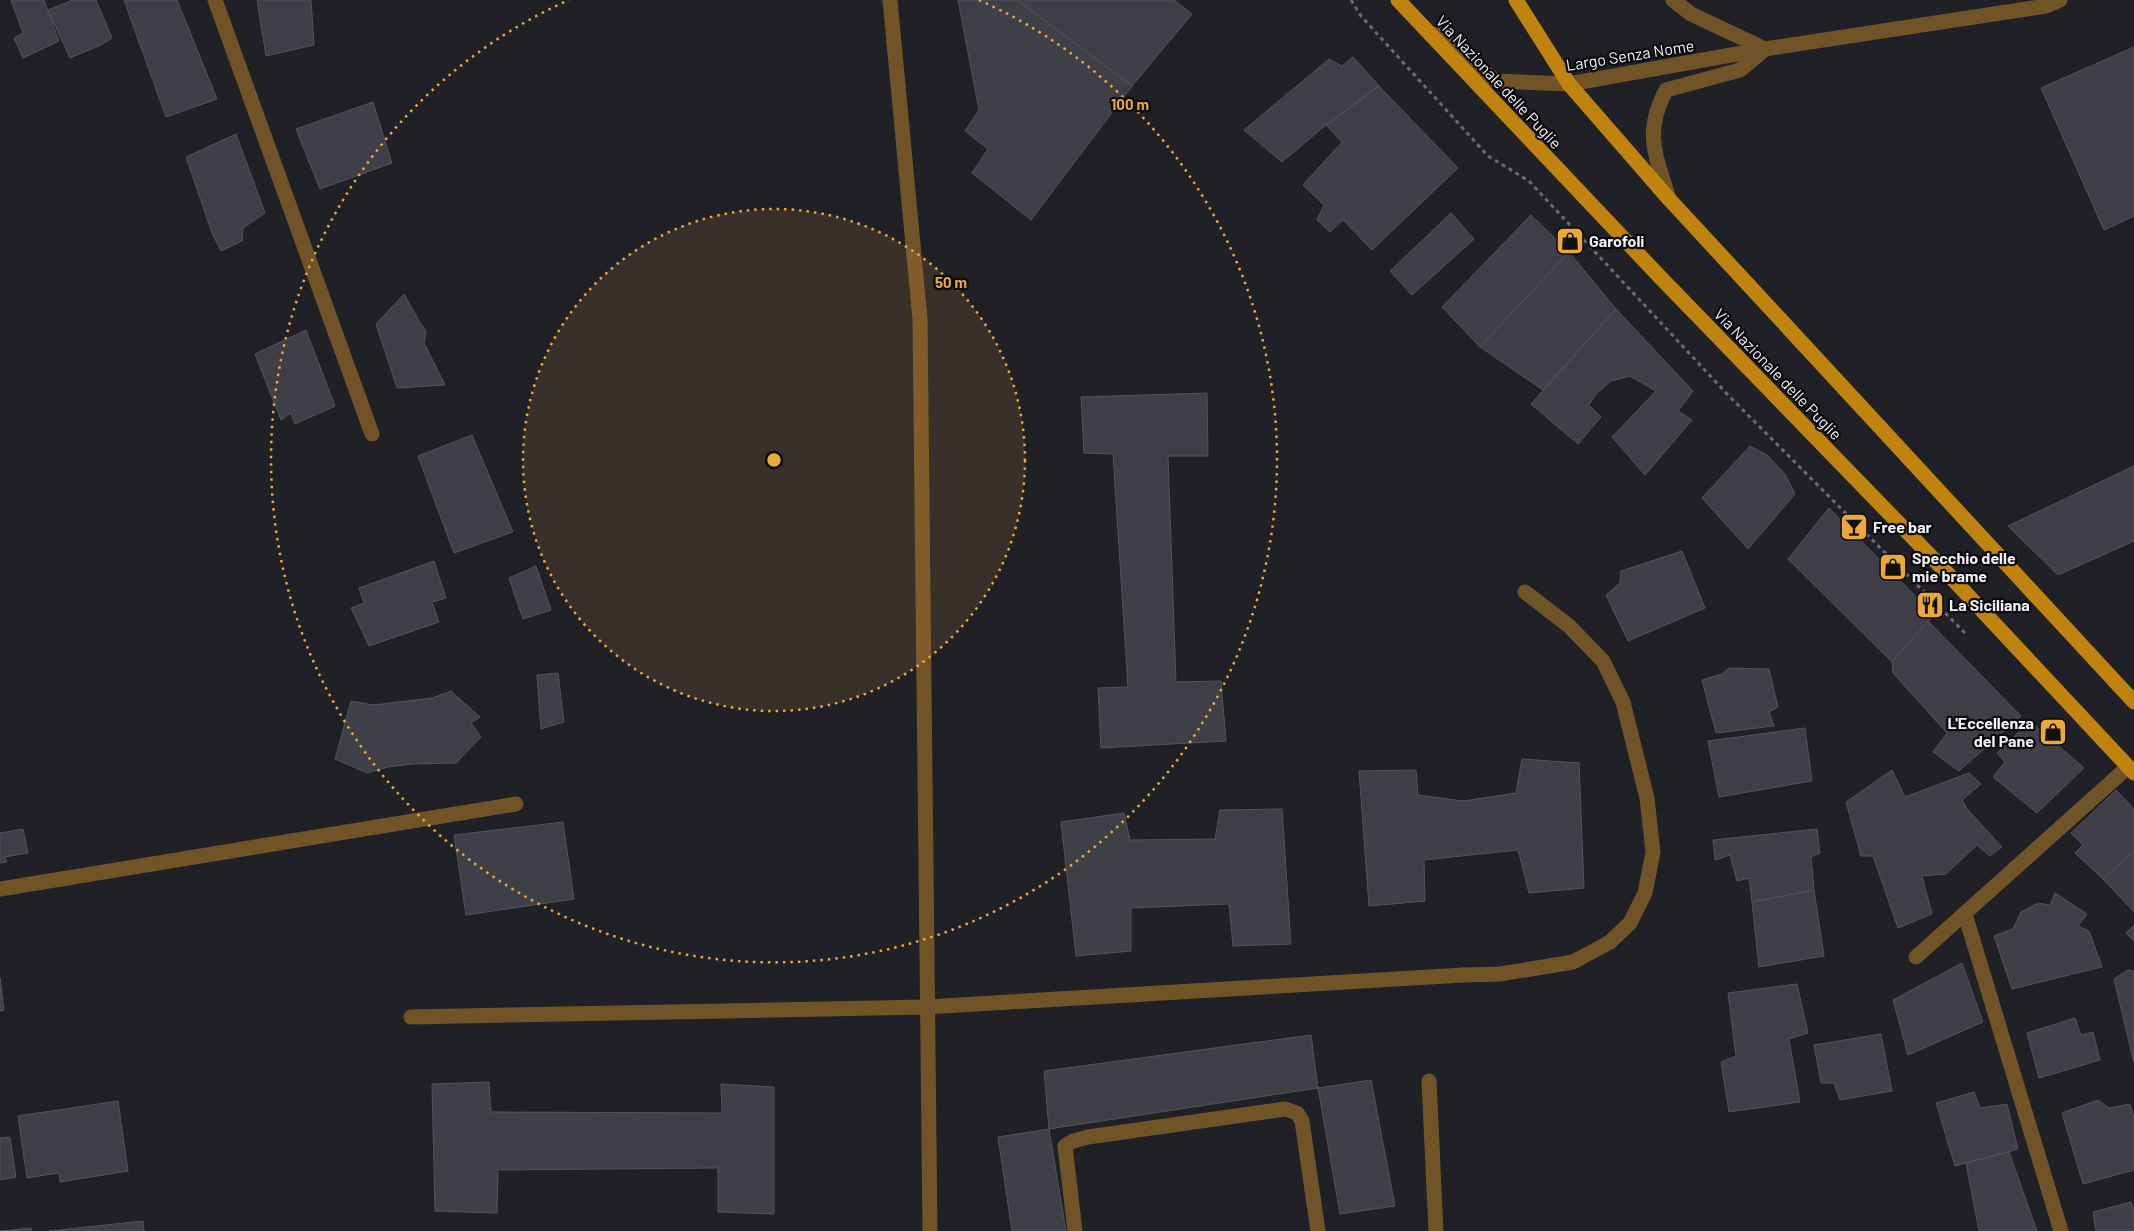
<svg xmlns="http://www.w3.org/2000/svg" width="2134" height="1231" viewBox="0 0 2134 1231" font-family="Barlow,sans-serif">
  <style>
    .building { fill: #3f4047; stroke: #52535b }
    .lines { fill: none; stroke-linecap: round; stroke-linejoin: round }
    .path { stroke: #6a6a70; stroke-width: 3; stroke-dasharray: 4 4; stroke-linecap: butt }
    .lane { stroke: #715328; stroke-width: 15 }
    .street { stroke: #715328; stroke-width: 15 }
    .primary { stroke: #c1830f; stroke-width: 15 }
    .ring { fill: none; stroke: #eda83b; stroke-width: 2.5; stroke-dasharray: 2.5 5 }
    .labels { text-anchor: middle; stroke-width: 4.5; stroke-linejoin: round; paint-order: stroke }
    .street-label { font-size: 16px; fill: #f2f2f7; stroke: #0a0a0d }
    .poi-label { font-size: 16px; font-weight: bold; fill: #f2f2f7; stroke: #0a0a0d; text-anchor: start }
    .centre { fill: #eda83b; stroke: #0a0a0d; stroke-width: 2.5 }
    .ring-label { font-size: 15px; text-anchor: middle; font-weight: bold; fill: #eda83b; stroke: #0a0a0d; stroke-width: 4.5; stroke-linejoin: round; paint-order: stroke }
  </style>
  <rect width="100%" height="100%" fill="#202027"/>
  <g class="building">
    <polygon points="11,0 44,0 59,41 23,58 14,38 23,33"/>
    <polygon points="73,0 96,0 112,38 101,45 70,58 48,10"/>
    <polygon points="124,0 177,0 217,99 166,117"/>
    <polygon points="257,0 311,0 314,45 266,56"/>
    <polygon points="958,0 1017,0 1132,86 1031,220 972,173 988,149 965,131 979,110"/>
    <polygon points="1017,0 1174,0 1192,14 1132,86"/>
    <polygon points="2134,47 2134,216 2104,230 2041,88"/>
    <polygon points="1353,57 1379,86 1326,125 1282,162 1244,130 1329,59 1342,66"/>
    <polygon points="1379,86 1458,168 1372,250 1343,220 1330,232 1317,220 1324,205 1303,185 1342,142 1326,125"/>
    <polygon points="373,102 392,163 320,189 296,129"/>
    <polygon points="236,134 265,213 243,228 242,241 221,251 212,233 186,157"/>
    <polygon points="1451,213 1474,239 1412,295 1390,271"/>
    <polygon points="1531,215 1569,252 1480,347 1442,307"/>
    <polygon points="1569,252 1616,309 1543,390 1480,347"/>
    <polygon points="404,294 419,321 426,331 424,343 445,385 397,388 376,324"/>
    <polygon points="1616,309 1693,391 1678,411 1692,420 1645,475 1612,437 1656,391 1630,376 1611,381 1596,394 1589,405 1601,417 1578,444 1531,404"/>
    <polygon points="306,330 335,406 295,424 291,413 281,420 255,354"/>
    <polygon points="1207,393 1208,456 1168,456 1176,682 1221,681 1226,741 1101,748 1098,688 1128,687 1113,454 1084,453 1081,397"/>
    <polygon points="472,435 513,532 454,553 418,456"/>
    <polygon points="1750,446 1767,455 1785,474 1795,494 1748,549 1702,498"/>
    <polygon points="2134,466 2134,541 2058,575 2008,526"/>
    <polygon points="1829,508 1934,615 1892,662 1788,559"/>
    <polygon points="1682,551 1705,608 1628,641 1606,595 1620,583 1621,571"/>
    <polygon points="434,561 446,598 432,602 439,622 369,646 351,608 364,603 359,588"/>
    <polygon points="536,566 551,610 523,619 509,578"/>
    <polygon points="1928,621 2021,716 1959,771 1933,752 1947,733 1893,673 1892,662"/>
    <polygon points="1729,668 1769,669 1778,707 1769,712 1774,726 1716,733 1702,680 1722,674"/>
    <polygon points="558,673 564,722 541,729 537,675"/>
    <polygon points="451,691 480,717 471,723 481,737 456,763 412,764 388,767 367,773 335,759 351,701 373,705 432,698"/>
    <polygon points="2030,721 2084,768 2037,813 1993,777 2005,762 1997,753"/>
    <polygon points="1805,728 1812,781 1719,797 1708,741"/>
    <polygon points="1522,759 1579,763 1584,888 1529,893 1518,850 1424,860 1425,901 1369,906 1359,771 1416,770 1418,795 1463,801 1516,793"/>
    <polygon points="1892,770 1905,797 1969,773 1981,784 1962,800 1967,809 2002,847 1990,856 1977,845 1946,874 1922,876 1932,914 1898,928 1873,856 1861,856 1846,802"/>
    <polygon points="2116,790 2134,809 2134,851 2103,879 2075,853 2083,845 2071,833"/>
    <polygon points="1282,809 1291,944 1233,946 1229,904 1131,908 1131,951 1076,956 1061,822 1124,813 1130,840 1215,839 1220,810"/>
    <polygon points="563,822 574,899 466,915 454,835"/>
    <polygon points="23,829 28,853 5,857 7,862 0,863 0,833"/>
    <polygon points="1817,829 1820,853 1811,857 1814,890 1752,902 1749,878 1737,881 1730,855 1715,860 1713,840"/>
    <polygon points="2134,851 2134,912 2103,879"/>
    <polygon points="1814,890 1824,956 1759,967 1752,902"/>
    <polygon points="2055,893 2087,914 2078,926 2089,931 2102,967 2012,989 1994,936 2013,929 2021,912 2038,903 2050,905"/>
    <polygon points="2134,925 2134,941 2126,933"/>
    <polygon points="1962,963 1983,1022 1908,1055 1893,1000"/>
    <polygon points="2128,970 2134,971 2134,1063 2114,979"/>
    <polygon points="0,978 4,1010 0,1011"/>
    <polygon points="1797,984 1808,1033 1789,1039 1800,1102 1729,1112 1721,1062 1736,1056 1728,993"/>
    <polygon points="2075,1018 2081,1035 2093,1032 2100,1060 2039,1078 2027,1033"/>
    <polygon points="1881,1034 1892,1091 1840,1100 1834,1083 1821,1083 1814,1045"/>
    <polygon points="1311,1035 1318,1088 1049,1129 1044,1071"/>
    <polygon points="1371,1080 1395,1206 1340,1214 1318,1088"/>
    <polygon points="489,1082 491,1112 722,1113 721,1084 774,1087 774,1214 718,1212 718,1168 498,1170 497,1213 435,1211 432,1084"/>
    <polygon points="1974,1092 1980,1108 2007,1104 2018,1149 1955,1166 1936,1103"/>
    <polygon points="2098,1100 2109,1108 2130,1104 2134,1117 2134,1170 2083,1184 2062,1113"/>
    <polygon points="118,1101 128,1171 60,1182 59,1173 27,1178 18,1116"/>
    <polygon points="1049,1129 1066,1231 1012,1231 998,1137"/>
    <polygon points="10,1137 16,1177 0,1180 0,1138"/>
    <polygon points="2009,1152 2037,1231 1979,1231 1966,1163"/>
    <polygon points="2131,1202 2134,1210 2134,1231 2096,1231 2093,1212"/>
    <polygon points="143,1221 144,1231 49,1231"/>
    <polygon points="31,1228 32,1231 0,1231"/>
  </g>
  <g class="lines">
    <polyline class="path" points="1351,0 1361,16 1488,156 1529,181 1728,395 1967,635"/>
    <g class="lane">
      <polyline points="1463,975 1500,974 1573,962 1610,942 1630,923 1645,893 1653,852 1647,798 1623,702 1603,661 1569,626 1525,592"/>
      <polyline points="1429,1081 1436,1231"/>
      <polyline points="1075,1231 1065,1146 1073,1141 1088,1137 1285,1109 1297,1113 1302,1121 1318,1231"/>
    </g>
    <g class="street">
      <polyline points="215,0 372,434"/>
      <polyline points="890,0 920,319 930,1231"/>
      <polyline points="1673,0 1691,14 1765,49"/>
      <polyline points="1437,34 1496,81 1569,84 1765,49 2046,6 2060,0"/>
      <path d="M1669 199C1656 155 1643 134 1666 90L1740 70 1764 50"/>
      <polyline points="0,889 516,804"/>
      <polyline points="1965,914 2061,1231"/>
      <polyline points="1916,957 2128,767"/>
      <polyline points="411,1017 926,1007 1463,975"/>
    </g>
    <g class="primary">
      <polyline points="1398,0 1660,277 1948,574 2134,773"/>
      <polyline points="1516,0 1569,84 1669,199 2134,702"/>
    </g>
  </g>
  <circle cx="774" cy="460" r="251" fill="#eda83b" fill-opacity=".12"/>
  <g class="ring">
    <circle cx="774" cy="460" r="251"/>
    <path d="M979 0A503 503 0 1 1 569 0"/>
  </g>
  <defs>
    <g id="shop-square" transform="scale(1.4375)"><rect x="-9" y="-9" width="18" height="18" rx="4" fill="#eda83b" stroke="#0a0a0d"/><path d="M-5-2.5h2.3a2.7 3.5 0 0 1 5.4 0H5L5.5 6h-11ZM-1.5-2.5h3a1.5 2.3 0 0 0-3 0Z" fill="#111"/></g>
    <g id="bar-square" transform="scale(1.4375)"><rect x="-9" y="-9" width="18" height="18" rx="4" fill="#eda83b" stroke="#0a0a0d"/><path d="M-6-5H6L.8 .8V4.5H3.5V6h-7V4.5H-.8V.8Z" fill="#111"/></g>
    <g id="restaurant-square" transform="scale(1.4375)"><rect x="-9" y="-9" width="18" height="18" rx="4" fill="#eda83b" stroke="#0a0a0d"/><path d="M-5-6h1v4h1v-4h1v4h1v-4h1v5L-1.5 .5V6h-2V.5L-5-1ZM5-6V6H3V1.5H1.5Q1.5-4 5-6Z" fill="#111"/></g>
  </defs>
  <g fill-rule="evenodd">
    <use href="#shop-square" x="1570" y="241"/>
    <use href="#bar-square" x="1854" y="527"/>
    <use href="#shop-square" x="1893" y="567"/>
    <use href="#restaurant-square" x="1930" y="605"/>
    <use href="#shop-square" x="2053" y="732"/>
  </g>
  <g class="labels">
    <g class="street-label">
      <text transform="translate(1630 55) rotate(-9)" y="6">Largo Senza Nome</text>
      <text transform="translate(1499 82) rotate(47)" y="6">Via Nazionale delle Puglie</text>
      <text transform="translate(1778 374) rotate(46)" y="6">Via Nazionale delle Puglie</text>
    </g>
    <g class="poi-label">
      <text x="1589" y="247">Garofoli</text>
      <text x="1873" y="533">Free bar</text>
      <text x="1912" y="564">Specchio delle<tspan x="1912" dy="18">mie brame</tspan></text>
      <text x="1949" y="611">La Siciliana</text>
      <text x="2034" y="729" text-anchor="end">L'Eccellenza<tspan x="2034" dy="18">del Pane</tspan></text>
    </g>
  </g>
  <circle cx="774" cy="460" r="8" class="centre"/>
  <g class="ring-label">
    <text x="1130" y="110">100 m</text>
    <text x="951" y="288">50 m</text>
  </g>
</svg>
